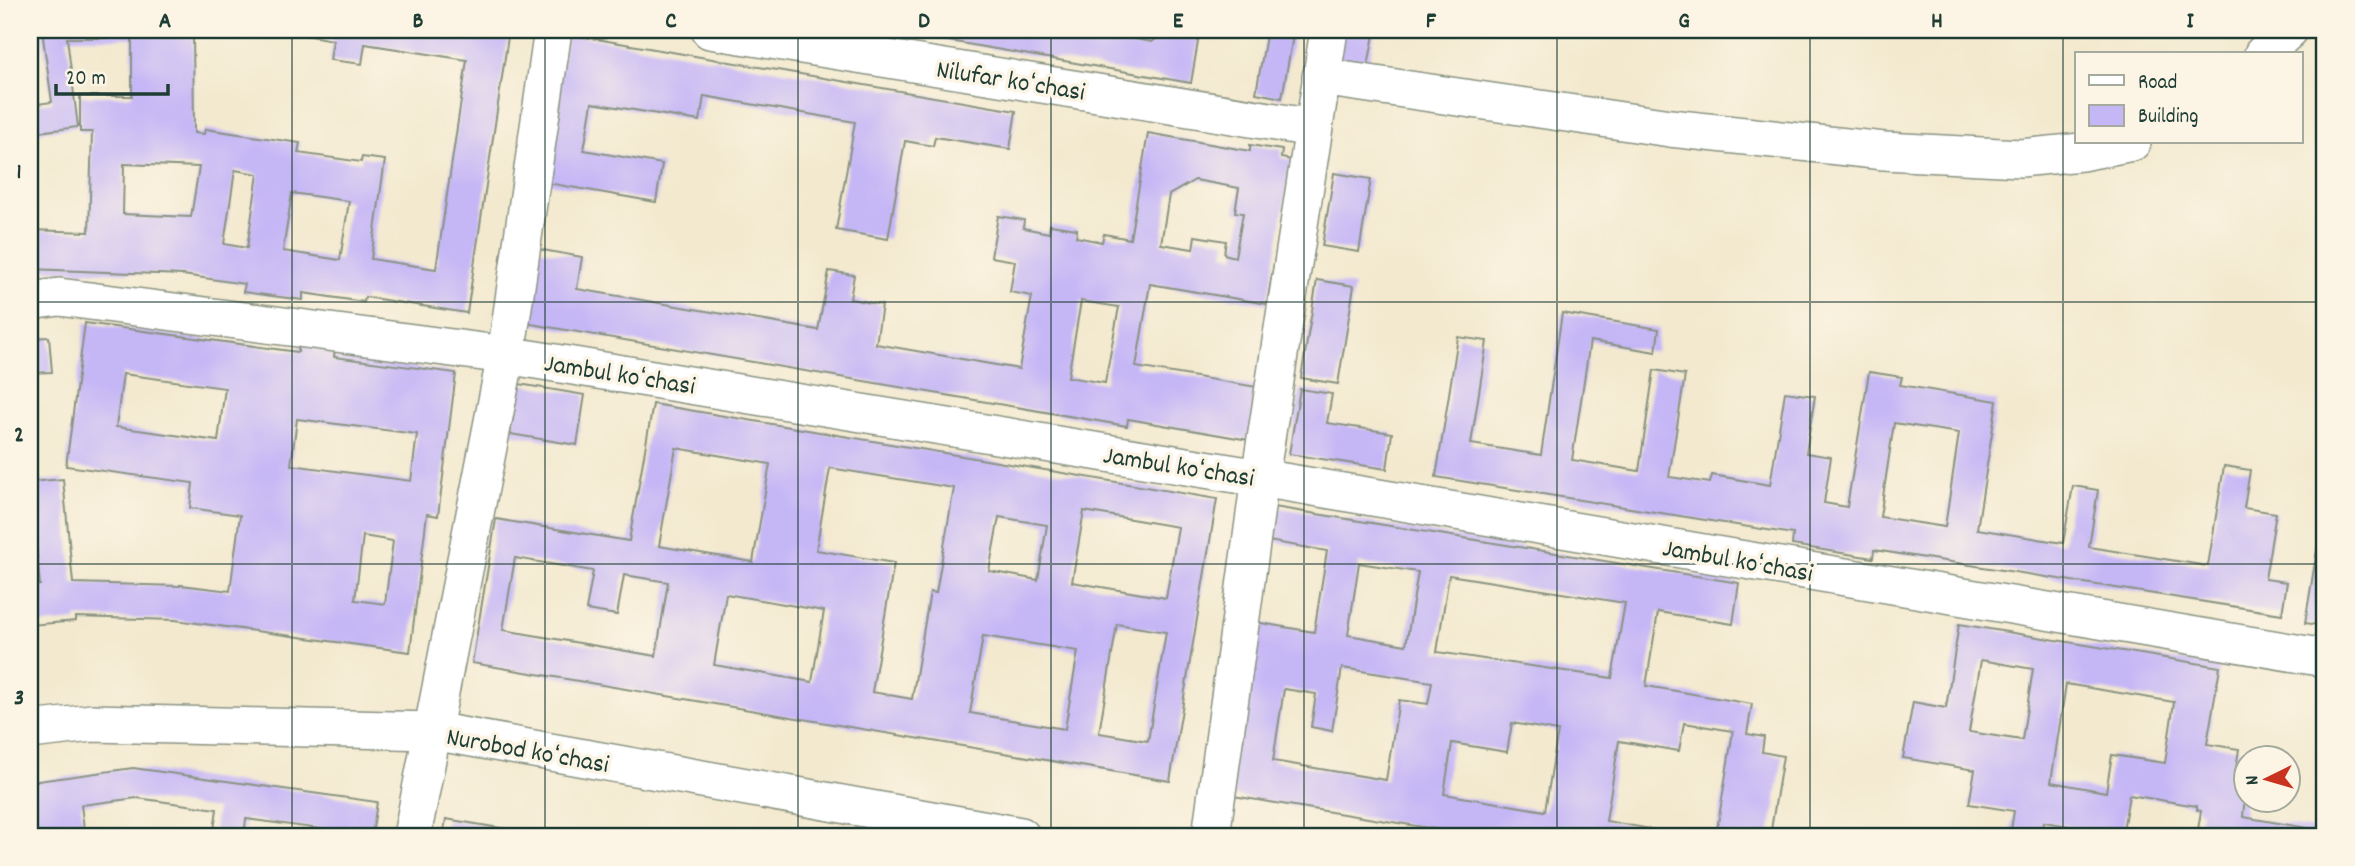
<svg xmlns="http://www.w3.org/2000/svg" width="2355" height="866" viewBox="0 0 2355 866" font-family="Dekko,sans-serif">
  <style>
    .building { fill: #c5b6f6; fill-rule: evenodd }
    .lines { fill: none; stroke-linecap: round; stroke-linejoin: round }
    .minor-casing { stroke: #899382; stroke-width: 40 }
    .minor { stroke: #fff; stroke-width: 37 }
    .grid { fill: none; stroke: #1f3d34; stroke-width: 2; stroke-opacity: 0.55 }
    .labels { text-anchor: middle; stroke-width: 7; stroke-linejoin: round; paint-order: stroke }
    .street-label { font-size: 26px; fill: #1f3d34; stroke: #fcf5e5 }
    .neatline { fill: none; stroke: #1f3d34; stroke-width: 2.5 }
    .grid-label { font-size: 23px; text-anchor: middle; font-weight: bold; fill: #1f3d34 }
  </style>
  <rect width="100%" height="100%" fill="#fcf5e5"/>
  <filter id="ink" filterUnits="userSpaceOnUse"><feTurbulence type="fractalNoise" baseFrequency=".0143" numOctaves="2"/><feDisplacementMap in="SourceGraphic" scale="14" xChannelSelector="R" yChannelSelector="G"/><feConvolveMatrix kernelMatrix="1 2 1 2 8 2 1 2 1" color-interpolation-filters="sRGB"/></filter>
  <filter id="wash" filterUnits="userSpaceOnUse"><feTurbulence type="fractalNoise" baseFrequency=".00686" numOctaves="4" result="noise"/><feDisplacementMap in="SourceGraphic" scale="28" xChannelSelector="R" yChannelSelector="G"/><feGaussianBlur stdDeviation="1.57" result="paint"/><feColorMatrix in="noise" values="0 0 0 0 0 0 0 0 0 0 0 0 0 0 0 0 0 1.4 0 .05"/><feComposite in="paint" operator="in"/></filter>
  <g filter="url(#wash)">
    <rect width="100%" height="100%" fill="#f3e9cf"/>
    <g id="blocks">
      <g class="building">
        <path d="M42 30H193L194 133 204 134 205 129 300 143 298 153 361 162 362 157 385 160 371 259 436 269 467 60 365 44 362 64 330 60 333 40 278 30H509L467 313 365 297 364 302 303 293V300L243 292 245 284 183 275 30 269V230L89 232 92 132H80V96H132V38H67L78 127 30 133V105L52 102ZM124 164 199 167 191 217 123 214ZM235 170 258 174 247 248 224 244ZM292 193 349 201 340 260 283 251Z"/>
        <polygon points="886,30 1120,30 1119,36 1152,42 1168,30 1200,30 1191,83"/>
        <polygon points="1267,30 1294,30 1282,98 1256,93"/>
        <polygon points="1339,30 1375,30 1367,71 1333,65"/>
        <polygon points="567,34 1016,111 1010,149 935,137 933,146 905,141 888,239 836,230 855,122 704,96 700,121 592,103 584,150 662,164 656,202 542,182"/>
        <path d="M1148 133 1250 151V145L1282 150 1281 158 1292 160 1267 304 1150 284 1136 367 1257 387 1249 440 1128 419 1127 426 525 323 537 249 582 257 577 289 818 330 829 271 854 275 850 299 882 305 876 344 1019 369 1032 296 1010 292 1015 261 991 257 998 216 1024 220 1023 228 1049 233 1050 225 1077 229 1076 237 1102 242 1104 234 1130 239ZM1195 180 1239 188 1235 212 1243 213 1235 257 1224 254 1226 241 1195 236 1193 249 1161 244 1169 195ZM1081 301 1119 307 1105 383 1068 377Z"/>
        <polygon points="1334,173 1371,179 1359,252 1322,246"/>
        <polygon points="1317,280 1354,286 1338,384 1301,378"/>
        <path d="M1562 313 1659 329 1656 352 1590 341 1572 460 1639 471 1654 370 1685 375 1669 477 1710 483 1712 475 1770 485 1785 392 1815 396 1806 453 1831 457 1824 503 1847 507 1869 372 1902 377 1900 385 1997 401 1977 529 2063 543 2073 486 2098 490 2089 547 2208 566 2224 466 2250 470 2244 508 2276 513 2265 579 2287 582 2282 614 1874 550 1873 558 1792 545 1793 534 1436 477 1458 337 1487 341 1471 444 1541 455ZM1894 423 1959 433 1945 527 1880 517Z"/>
        <path d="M85 323 298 352 300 337 336 342 334 357 456 373 438 516 427 514 410 652 175 620 76 617V621L30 625V586L40 585 34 525 30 526V482L63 479 73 583 180 586V585L230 591 240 515 190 508 193 483 66 466ZM123 374 225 388 218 441 116 427ZM297 419 417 434 411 481 291 465ZM363 536 393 541 385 604 355 600Z"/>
        <polygon points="49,337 52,372 30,373 30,338"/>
        <polygon points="519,384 585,395 577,445 510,434"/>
        <polygon points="1300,389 1332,394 1327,423 1392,433 1387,469 1289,454"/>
        <path d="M653 404 1217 499 1170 781 472 663 496 519 629 541ZM676 448 770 464 753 562 659 546ZM830 468 954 488 936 593 930 592 912 699 872 692 894 563 816 550ZM1084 511 1178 527 1166 598 1072 582ZM999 517 1047 525 1038 580 989 571ZM515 558 593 571 586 610 617 615 624 575 668 582 656 656 503 630ZM726 594 824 611 812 682 714 665ZM1117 624 1166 632 1148 741 1099 733ZM983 636 1078 651 1065 729 970 713Z"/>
        <path d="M1274 507 1739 583 1733 624 1658 612 1646 686 1752 704 1747 734 1764 737 1762 752 1783 756 1770 836H1716L1733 731 1684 723 1679 751 1619 741 1606 821 1689 836H1478L1227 795 1255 622 1314 632 1327 551 1268 541ZM1359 563 1418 572 1406 645 1348 635ZM1449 575 1625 603 1612 678 1437 652ZM1342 668 1432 682 1428 704 1399 700 1386 780 1273 761 1284 689 1316 694 1311 727 1332 731ZM1512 723 1558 731 1545 811 1444 794 1452 743 1507 752Z"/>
        <polygon points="2324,508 2325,508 2325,626 2305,623"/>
        <path d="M1959 624 2220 667 2207 744 2239 749 2234 782 2246 785 2243 817 2325 831V836H2197L2201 811 2197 810V806L2129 795 2122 836H2092L2093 830 2044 822 2042 836H2010L2014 811 1969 804 1975 770 1903 758 1913 702 1946 708ZM1981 660 2033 669 2022 740 1969 732ZM2066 684 2174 702 2165 763 2112 755 2106 792 2051 782Z"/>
        <polygon points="133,768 377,802 372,836 342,836 343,832 246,819 244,836 213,836 217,809 137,798 81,805 85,836 30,836 30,782"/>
        <polygon points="446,819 541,835 541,836 443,836"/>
      </g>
    </g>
  </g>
  <g filter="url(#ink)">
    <use href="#blocks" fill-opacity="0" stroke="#899382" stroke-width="2"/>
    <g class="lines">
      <g class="minor-casing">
        <g id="minor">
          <polyline points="710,30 1313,128"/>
          <polyline points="2263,54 2289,30"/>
          <polyline points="1321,77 1670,128 1884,151 2021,158 2081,152 2132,142"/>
          <polyline points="30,301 59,297 506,355 1260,478 2325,658"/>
          <polyline points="30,730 92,723 433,731 1021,836"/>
          <polyline points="412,836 506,355 553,30"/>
          <polyline points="1211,836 1260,478 1329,30"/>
        </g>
      </g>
      <use href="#minor" class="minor"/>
    </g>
  </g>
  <path class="grid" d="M292 30V836M545 30V836M798 30V836M1051 30V836M1304 30V836M1557 30V836M1810 30V836M2063 30V836M30 302H2325M30 564H2325"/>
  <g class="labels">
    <g class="street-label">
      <text transform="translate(1011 79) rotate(9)" y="9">Nilufar koʻchasi</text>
      <text transform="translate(620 373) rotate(9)" y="9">Jambul koʻchasi</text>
      <text transform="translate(1179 465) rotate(9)" y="9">Jambul koʻchasi</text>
      <text transform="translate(1738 559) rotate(10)" y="9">Jambul koʻchasi</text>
      <text transform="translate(528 749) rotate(10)" y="9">Nurobod koʻchasi</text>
    </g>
  </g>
  <rect width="2355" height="866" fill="none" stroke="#fcf5e5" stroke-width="77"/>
  <rect x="2075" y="52" width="228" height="91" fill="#fcf5e5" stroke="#a4ab9e" stroke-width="2"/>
  <rect x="2089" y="75" width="35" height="10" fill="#ffffff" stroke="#a4ab9e" stroke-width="2"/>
  <text x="2138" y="88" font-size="21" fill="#1f3d34">Road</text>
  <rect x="2089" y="105" width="35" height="21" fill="#c5b6f6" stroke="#a4ab9e" stroke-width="2"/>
  <text x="2138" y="122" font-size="21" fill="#1f3d34">Building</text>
  <g transform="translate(2267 779) rotate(265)"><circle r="33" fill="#fcf5e5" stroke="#a4ab9e" stroke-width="2"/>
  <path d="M0-5L12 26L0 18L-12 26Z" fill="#c8321e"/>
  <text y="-10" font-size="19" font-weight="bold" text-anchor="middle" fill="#1f3d34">N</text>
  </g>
  <path d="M56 84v10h112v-10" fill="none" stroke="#1f3d34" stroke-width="3.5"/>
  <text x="66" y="84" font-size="21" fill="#1f3d34" stroke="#fcf5e5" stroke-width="5" paint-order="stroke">20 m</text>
  <rect x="38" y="38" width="2278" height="790" class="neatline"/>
  <g class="grid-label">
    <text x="165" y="27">A</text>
    <text x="418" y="27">B</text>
    <text x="671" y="27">C</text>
    <text x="924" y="27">D</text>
    <text x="1178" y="27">E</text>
    <text x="1431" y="27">F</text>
    <text x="1684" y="27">G</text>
    <text x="1937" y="27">H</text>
    <text x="2190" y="27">I</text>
    <text x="19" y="178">1</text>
    <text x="19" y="441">2</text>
    <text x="19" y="704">3</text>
  </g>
</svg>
